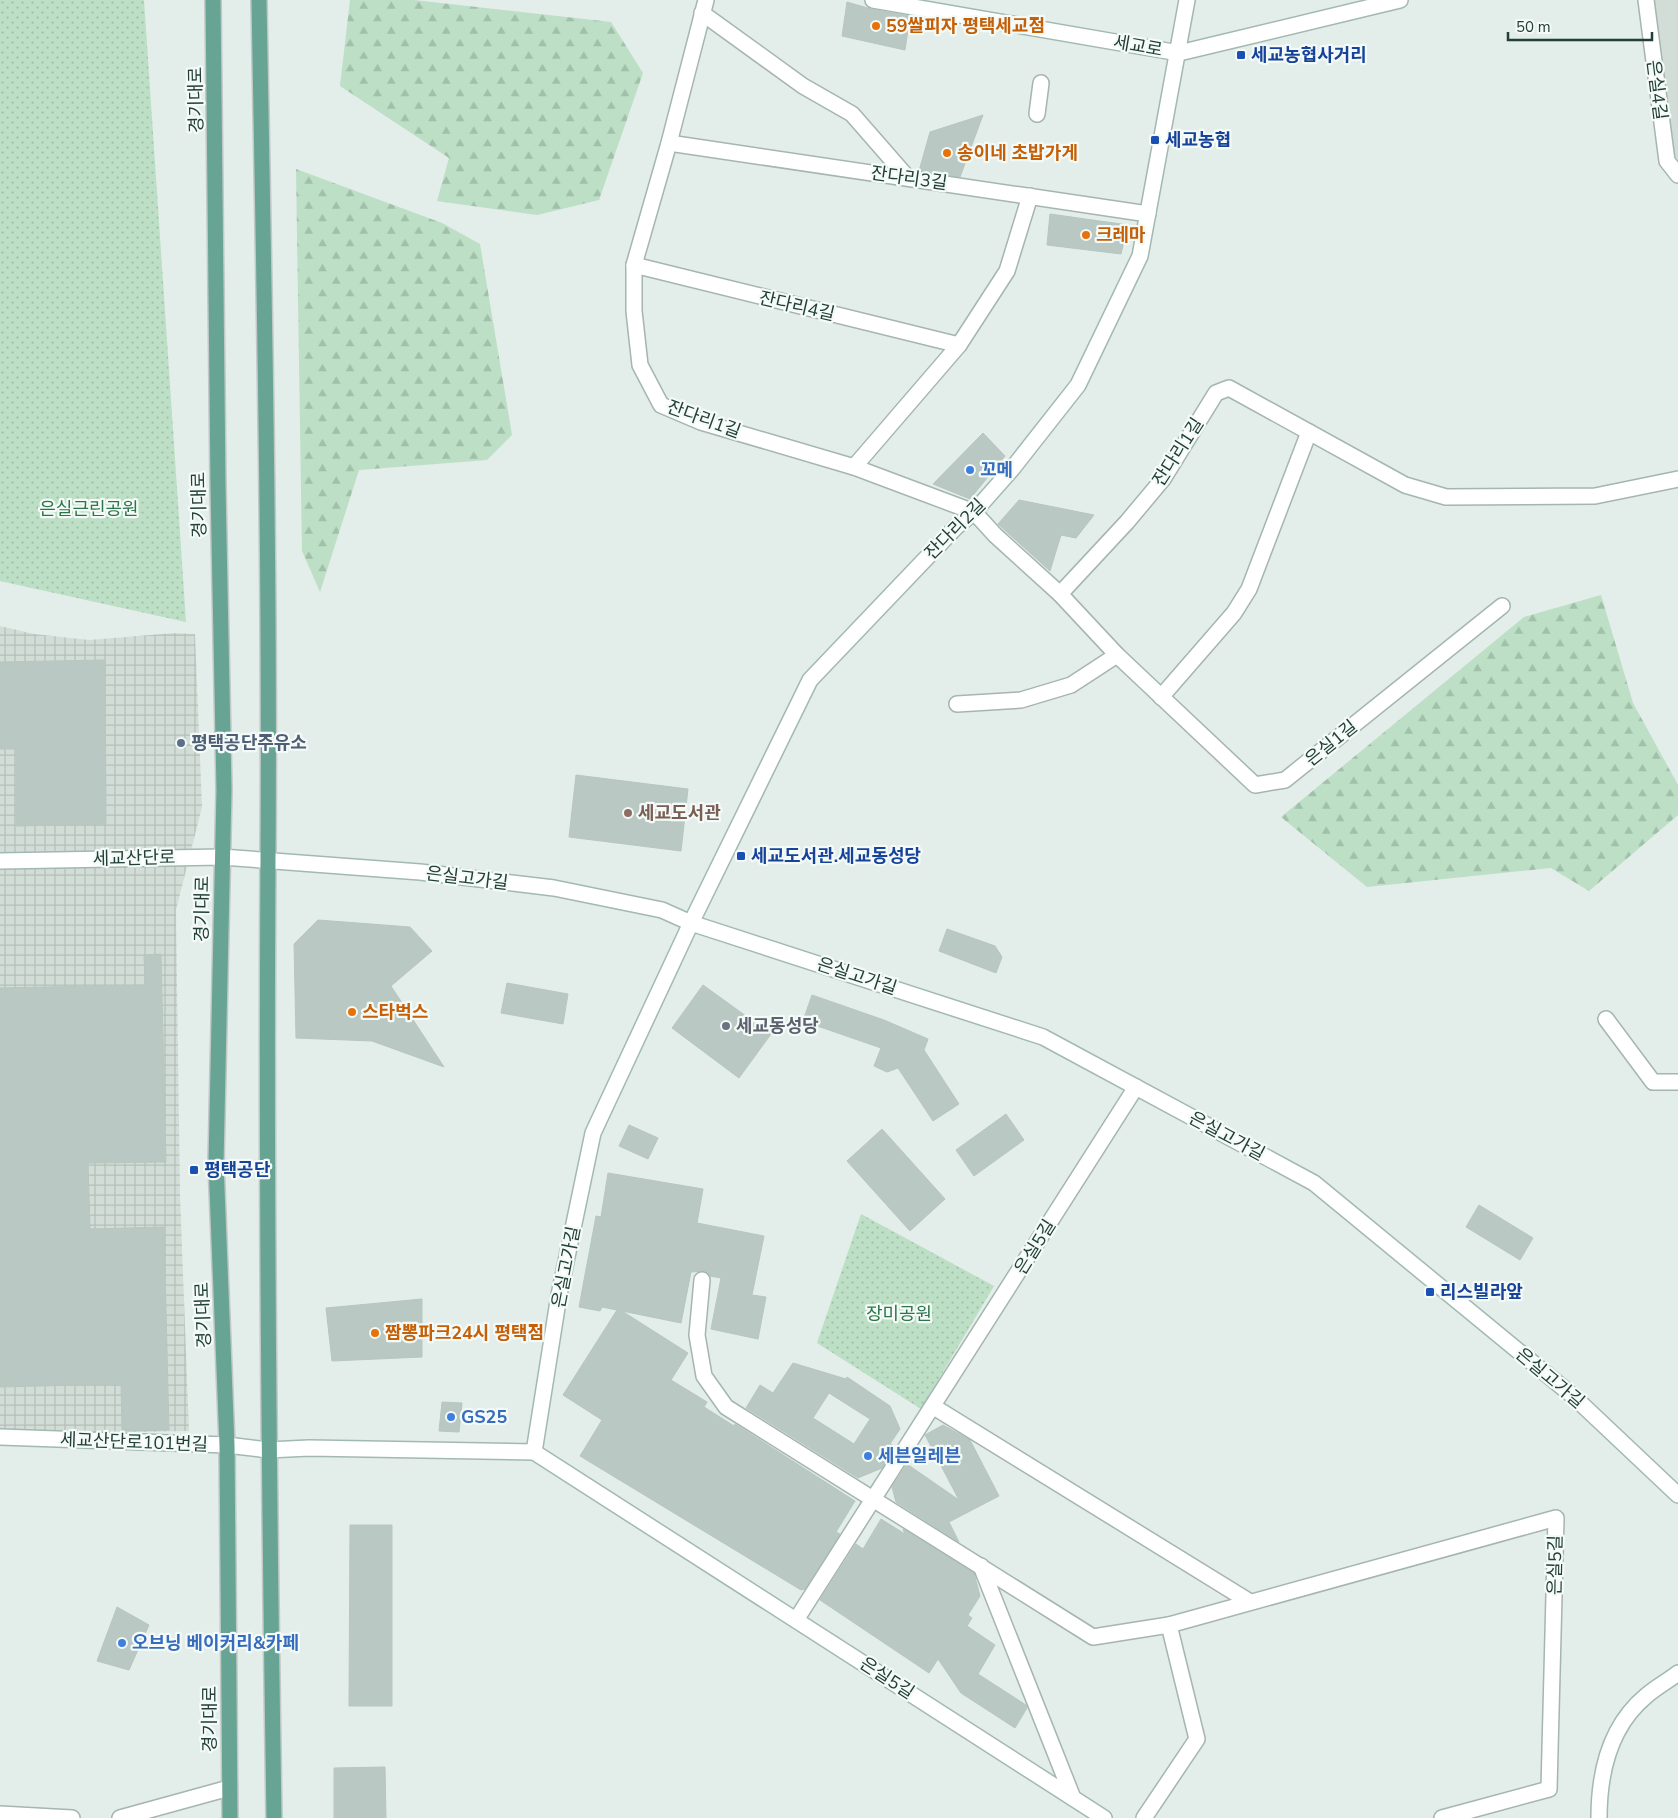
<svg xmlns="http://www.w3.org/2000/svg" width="1678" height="1818" viewBox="0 0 1678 1818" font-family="'Nunito Sans','Noto Sans KR',sans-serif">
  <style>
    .built { fill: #d2ddd8 }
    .industrial { fill: url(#industrial-grid) }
    .forest { fill: url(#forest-firs) }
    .park { fill: url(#park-dots) }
    .building { fill: #b9c8c2; stroke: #b6c7c0; fill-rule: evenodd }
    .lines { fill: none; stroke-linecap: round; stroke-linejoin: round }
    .street-casing { stroke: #a5b5b0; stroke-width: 18 }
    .secondary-casing { stroke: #a2b9b1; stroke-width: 18 }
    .primary-casing { stroke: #c1c9c7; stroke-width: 18 }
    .street { stroke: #fff; stroke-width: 15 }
    .secondary { stroke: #fff; stroke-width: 15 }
    .primary { stroke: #67a494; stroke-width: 15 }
    .food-dot { fill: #e8710a; stroke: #f4faf7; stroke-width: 2 }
    .transit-dot { fill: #1a4fb4; stroke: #f4faf7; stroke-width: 2 }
    .shop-dot { fill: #3f7fe0; stroke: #f4faf7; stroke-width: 2 }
    .service-dot { fill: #5c6f8a; stroke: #f4faf7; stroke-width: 2 }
    .education-dot { fill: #8d6e63; stroke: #f4faf7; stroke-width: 2 }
    .worship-dot { fill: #6b7280; stroke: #f4faf7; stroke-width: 2 }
    .labels { text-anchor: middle; stroke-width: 4.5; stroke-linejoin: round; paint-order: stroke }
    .food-label { font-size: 18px; font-weight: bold; fill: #c56008; stroke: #f4faf7; text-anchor: start }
    .street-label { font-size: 18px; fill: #223f38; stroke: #f4faf7 }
    .transit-label { font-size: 18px; font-weight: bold; fill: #164399; stroke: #f4faf7; text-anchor: start }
    .shop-label { font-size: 18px; font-weight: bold; fill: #366cbe; stroke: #f4faf7; text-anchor: start }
    .park-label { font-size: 18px; fill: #2c7749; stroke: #f4faf7 }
    .service-label { font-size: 18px; font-weight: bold; fill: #4e5e75; stroke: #f4faf7; text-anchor: start }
    .education-label { font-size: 18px; font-weight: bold; fill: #785e54; stroke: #f4faf7; text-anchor: start }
    .worship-label { font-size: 18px; font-weight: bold; fill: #5b616d; stroke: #f4faf7; text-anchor: start }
  </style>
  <defs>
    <pattern id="industrial-grid" width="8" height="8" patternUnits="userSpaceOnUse" patternTransform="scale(1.25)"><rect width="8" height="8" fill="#d2ddd8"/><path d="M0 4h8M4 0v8" fill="none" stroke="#b4bfba"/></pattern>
    <pattern id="forest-firs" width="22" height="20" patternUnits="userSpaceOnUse" patternTransform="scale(1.25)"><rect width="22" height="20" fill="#bcdfc5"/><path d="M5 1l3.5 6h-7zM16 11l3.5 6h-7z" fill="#a1c0aa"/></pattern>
    <pattern id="park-dots" width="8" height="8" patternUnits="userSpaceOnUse" patternTransform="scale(1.25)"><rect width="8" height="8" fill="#bcdfc5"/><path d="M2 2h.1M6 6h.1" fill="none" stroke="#a1c0aa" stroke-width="1.8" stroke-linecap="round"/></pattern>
  </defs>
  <rect width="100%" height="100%" fill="#e3ede9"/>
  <polygon class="built" points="1652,0 1678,0 1678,160 1674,155"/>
  <polygon class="industrial" points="0,626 34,634 89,640 174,633 195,634 202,807 176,910 180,1195 189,1431 0,1435"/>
  <g class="forest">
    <polygon points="350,0 414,0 611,22 643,73 599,200 537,215 437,201 449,158 340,86"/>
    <polygon points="296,169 442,223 480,244 512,435 487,460 359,470 320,592 302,551"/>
    <polygon points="1601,595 1633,703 1678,785 1678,815 1589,891 1551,868 1367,887 1281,817 1524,617"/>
  </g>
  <g class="park">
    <polygon points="0,0 144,0 186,622 0,581"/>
    <polygon points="861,1214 994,1286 921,1409 817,1343"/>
  </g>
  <g class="building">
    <polygon points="847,2 871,9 910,16 905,50 842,36"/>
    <polygon points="983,115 960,177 919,171 930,132"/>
    <polygon points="1050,214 1128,225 1121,254 1047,245"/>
    <polygon points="983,433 1005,456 970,499 933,484"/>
    <polygon points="1019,500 1094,515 1076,538 1061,535 1050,571 998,524"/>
    <polygon points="105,660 106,824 16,826 16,749 0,749 0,662"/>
    <polygon points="576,775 688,789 681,851 569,837"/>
    <polygon points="318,920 410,927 432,951 391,986 444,1067 372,1041 296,1038 294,944"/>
    <polygon points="947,929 995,946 1002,957 996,973 939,951"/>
    <polygon points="161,954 166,1162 88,1163 90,1229 164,1227 169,1430 122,1431 121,1384 0,1387 0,988 145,985 144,955"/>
    <polygon points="507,983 568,994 563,1024 501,1013"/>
    <polygon points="703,985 771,1034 739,1078 672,1028"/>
    <polygon points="812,995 884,1020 928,1039 924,1050 959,1104 933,1121 898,1068 887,1072 874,1066 881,1048 803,1021"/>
    <polygon points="1006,1114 1024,1140 974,1176 956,1150"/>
    <polygon points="629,1125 658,1138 648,1159 619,1146"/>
    <polygon points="882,1129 945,1199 910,1231 847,1161"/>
    <polygon points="608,1173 703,1189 697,1223 764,1236 752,1295 766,1297 758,1339 711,1329 721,1278 710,1276 703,1271 691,1272 681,1323 622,1311 688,1353 671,1380 707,1402 704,1407 734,1426 735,1424 855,1501 836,1532 840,1534 805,1589 801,1590 580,1456 602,1420 563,1395 617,1310 602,1307 600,1311 579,1307 596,1216 601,1217"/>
    <polygon points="1479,1205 1533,1238 1520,1260 1466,1227"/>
    <polygon points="422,1299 422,1357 332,1361 326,1308"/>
    <path d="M793 1363 846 1379 847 1377 890 1406 900 1429 890 1444 893 1445 888 1452 891 1454 882 1468 858 1478 746 1408 760 1385 773 1393ZM829 1393 870 1419 854 1444 813 1418Z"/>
    <polygon points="442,1402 462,1403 459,1432 439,1431"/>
    <polygon points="943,1425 970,1440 999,1496 949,1522 959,1542 896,1502 892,1487 907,1464 959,1500 925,1435"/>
    <polygon points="881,1519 905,1534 903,1529 974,1573 980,1596 968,1615 972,1618 967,1626 995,1645 978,1674 1026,1705 1027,1708 1015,1728 961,1693 938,1659 929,1673 820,1600 856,1544 863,1549"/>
    <polygon points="350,1525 392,1525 392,1706 349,1706"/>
    <polygon points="117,1607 149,1625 129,1670 97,1661"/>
    <polygon points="385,1767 386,1818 334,1818 334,1768"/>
  </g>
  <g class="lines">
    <g class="street-casing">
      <g id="street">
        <polyline points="706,0 669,143 634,265 634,311 640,365 661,405 701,422 854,467 974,512 995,535 1060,594 1117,655 1255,785 1285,780 1502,606"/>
        <polyline points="1646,0 1667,161 1678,175"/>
        <polyline points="702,13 803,86 852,114 907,177"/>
        <polyline points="1037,114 1041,83"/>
        <polyline points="669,143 1148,214"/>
        <polyline points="634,265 959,345"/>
        <polyline points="854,467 959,345 1007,271 1030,196"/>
        <polyline points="1060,594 1127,522 1163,479 1216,393 1229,388 1405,485 1446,497 1595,496 1678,479"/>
        <polyline points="1161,697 1234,613 1249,589 1309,432"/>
        <polyline points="957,704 1021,700 1071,685 1117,655"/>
        <polyline points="1606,1019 1653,1082 1678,1082"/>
        <polyline points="702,1280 697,1335 704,1376 726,1407 1093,1637 1169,1625"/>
        <polyline points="934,1407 1250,1602"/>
        <polyline points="981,1566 1073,1798"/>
        <polyline points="796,1620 1136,1087"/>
        <polyline points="0,1814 72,1818"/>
        <polyline points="120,1818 229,1788"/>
        <polyline points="1144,1818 1197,1739 1169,1625 1556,1518 1549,1789 1442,1818"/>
      </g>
    </g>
    <g class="secondary-casing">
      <g id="secondary">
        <polyline points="873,0 1179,53 1400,0"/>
        <polyline points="0,861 222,857 420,872 554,888 662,910 691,923 1043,1037 1314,1183 1573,1396 1678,1495"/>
        <polyline points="0,1437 227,1445 268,1450 309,1448 534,1452 1104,1818"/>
        <polyline points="534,1452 559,1295 593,1133 691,923 810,680 956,527 974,512 1012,469 1078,385 1140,256 1187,0"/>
        <path d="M1599 1818C1599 1773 1610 1726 1646 1696 1656 1687 1668 1681 1678 1673"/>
      </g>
    </g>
    <g class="primary-casing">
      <g id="primary">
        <polyline points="213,0 218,486 224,790 216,1163 227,1445 230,1818"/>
        <path d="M259 0C264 286 270 573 268 859 266 1179 269 1498 274 1818"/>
      </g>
    </g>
    <use href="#street" class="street"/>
    <use href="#secondary" class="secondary"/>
    <use href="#primary" class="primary"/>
  </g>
  <g class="food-dot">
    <circle cx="876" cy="26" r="5"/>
    <circle cx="947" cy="153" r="5"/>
    <circle cx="1086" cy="235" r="5"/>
    <circle cx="352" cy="1012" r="5"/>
    <circle cx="375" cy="1333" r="5"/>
  </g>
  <g class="transit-dot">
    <rect x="1236" y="50" width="10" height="10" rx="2.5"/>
    <rect x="1150" y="135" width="10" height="10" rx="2.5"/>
    <rect x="736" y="851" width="10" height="10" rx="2.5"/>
    <rect x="189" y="1165" width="10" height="10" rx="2.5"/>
    <rect x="1425" y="1287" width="10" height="10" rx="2.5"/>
  </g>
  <g class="shop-dot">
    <circle cx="970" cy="470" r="5"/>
    <circle cx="451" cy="1417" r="5"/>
    <circle cx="868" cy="1456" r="5"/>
    <circle cx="122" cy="1643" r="5"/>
  </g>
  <circle class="service-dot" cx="181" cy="743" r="5"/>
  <circle class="education-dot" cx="628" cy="813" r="5"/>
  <circle class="worship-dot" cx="726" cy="1026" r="5"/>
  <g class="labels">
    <g class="food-label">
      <text x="886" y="32">59쌀피자 평택세교점</text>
      <text x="957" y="159">송이네 초밥가게</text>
      <text x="1096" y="241">크레마</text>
      <text x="362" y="1018">스타벅스</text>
      <text x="385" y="1339">짬뽕파크24시 평택점</text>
    </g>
    <g class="street-label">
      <text transform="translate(1138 46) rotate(10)" y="6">세교로</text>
      <text transform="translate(1657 90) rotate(83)" y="6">은실4길</text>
      <text transform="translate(196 100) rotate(-91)" y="6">경기대로</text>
      <text transform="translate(909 178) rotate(8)" y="6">잔다리3길</text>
      <text transform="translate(797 306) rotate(13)" y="6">잔다리4길</text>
      <text transform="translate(704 419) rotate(20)" y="6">잔다리1길</text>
      <text transform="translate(1178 452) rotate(-57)" y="6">잔다리1길</text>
      <text transform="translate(199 505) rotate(-91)" y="6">경기대로</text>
      <text transform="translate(955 529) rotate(-45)" y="6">잔다리2길</text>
      <text transform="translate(1331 743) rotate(-39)" y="6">은실1길</text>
      <text transform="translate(134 858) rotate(-1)" y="6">세교산단로</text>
      <text transform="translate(467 878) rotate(7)" y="6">은실고가길</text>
      <text transform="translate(202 909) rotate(-89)" y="6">경기대로</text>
      <text transform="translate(857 976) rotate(18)" y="6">은실고가길</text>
      <text transform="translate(1227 1136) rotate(28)" y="6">은실고가길</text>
      <text transform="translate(1035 1247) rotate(-58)" y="6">은실5길</text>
      <text transform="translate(566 1267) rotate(-79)" y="6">은실고가길</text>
      <text transform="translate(203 1315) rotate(-92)" y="6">경기대로</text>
      <text transform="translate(1550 1378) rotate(40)" y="6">은실고가길</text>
      <text transform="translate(134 1442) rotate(2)" y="6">세교산단로101번길</text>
      <text transform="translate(1555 1565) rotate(-89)" y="6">은실5길</text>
      <text transform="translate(887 1678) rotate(33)" y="6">은실5길</text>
      <text transform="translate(210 1719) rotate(-90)" y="6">경기대로</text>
    </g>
    <g class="transit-label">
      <text x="1251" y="61">세교농협사거리</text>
      <text x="1165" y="146">세교농협</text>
      <text x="751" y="862">세교도서관.세교동성당</text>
      <text x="204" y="1176">평택공단</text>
      <text x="1440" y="1298">리스빌라앞</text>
    </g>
    <g class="shop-label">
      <text x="980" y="476">꼬메</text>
      <text x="461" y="1423">GS25</text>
      <text x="878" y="1462">세븐일레븐</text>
      <text x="132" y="1649">오브닝 베이커리&amp;카페</text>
    </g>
    <g class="park-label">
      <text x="89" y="515">은실근린공원</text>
      <text x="899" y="1320">장미공원</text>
    </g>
    <g class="service-label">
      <text x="191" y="749">평택공단주유소</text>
    </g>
    <g class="education-label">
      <text x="638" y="819">세교도서관</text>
    </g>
    <g class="worship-label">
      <text x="736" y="1032">세교동성당</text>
    </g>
  </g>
  <path d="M1508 32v8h144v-8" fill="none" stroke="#223f38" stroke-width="2.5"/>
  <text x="1516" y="32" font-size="15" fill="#223f38" stroke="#f4faf7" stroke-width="4" paint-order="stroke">50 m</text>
</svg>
